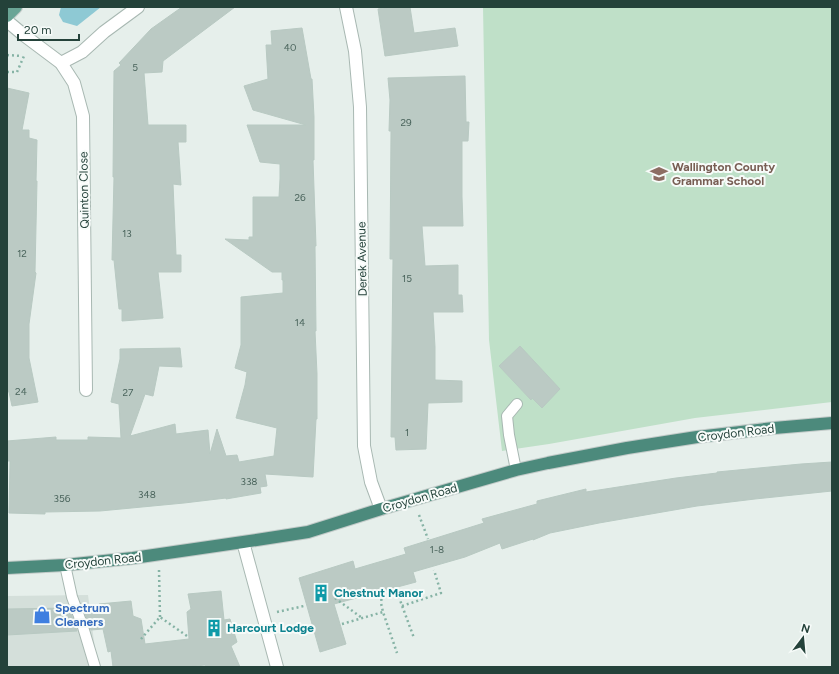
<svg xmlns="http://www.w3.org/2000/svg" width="839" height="674" viewBox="0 0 839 674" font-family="Figtree,sans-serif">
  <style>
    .built { fill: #d4dfda }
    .green { fill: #bfe0c8 }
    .water { fill: #8ec9d4 }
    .building { fill: #bbcac4; stroke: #b8c9c2 }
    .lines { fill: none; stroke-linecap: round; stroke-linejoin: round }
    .service-casing { stroke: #a8b8b2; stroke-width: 12 }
    .minor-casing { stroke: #a8b8b2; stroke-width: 14 }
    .primary-casing { stroke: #c2cac8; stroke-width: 14 }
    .trunk-casing { stroke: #c2cac8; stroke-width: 14 }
    .path { stroke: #86b3a5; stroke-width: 2.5; stroke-dasharray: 2 3; stroke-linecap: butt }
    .service { stroke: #fff; stroke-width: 10 }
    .minor { stroke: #fff; stroke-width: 12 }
    .primary { stroke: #6aa596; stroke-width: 12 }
    .trunk { stroke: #4c8a7c; stroke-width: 12 }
    .labels { text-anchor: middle; stroke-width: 4; stroke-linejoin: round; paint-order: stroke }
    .number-label { font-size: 10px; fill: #4a645c }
    .education-label { font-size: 12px; font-weight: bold; fill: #785e54; stroke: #f7fbf9; text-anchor: start }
    .street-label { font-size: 12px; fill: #24423a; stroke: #f7fbf9 }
    .culture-label { font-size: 12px; font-weight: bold; fill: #0d838f; stroke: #f7fbf9; text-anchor: start }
    .shop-label { font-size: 12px; font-weight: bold; fill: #366cbe; stroke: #f7fbf9; text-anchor: start }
  </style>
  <rect width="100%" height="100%" fill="#e6efeb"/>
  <polygon class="built" points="88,595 96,657 100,667 7,667 7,596"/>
  <polygon class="green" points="483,7 832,7 832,402 695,418 549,444 502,451 489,340"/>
  <polygon class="water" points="61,7 101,7 77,26 63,22 59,15"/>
  <g class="building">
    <polygon points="182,7 235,7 163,61 162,72 144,73 148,125 186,125 186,142 178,142 181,185 173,184 176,255 181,255 181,272 158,272 163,318 122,321 122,309 119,309 114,260 112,260 114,177 113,177 114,71 121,65 119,63 151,29"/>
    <polygon points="390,7 410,7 414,33 455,28 458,46 385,56 378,9"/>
    <polygon points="302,28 311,79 312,79 314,117 314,160 313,160 316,246 315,246 316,331 315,331 317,374 317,419 316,419 313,477 265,474 267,486 260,487 261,493 226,499 226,498 184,503 100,511 45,512 45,514 9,513 10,461 7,461 7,441 56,437 56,440 88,440 88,437 121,438 119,404 111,402 120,359 120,349 180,348 182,367 159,366 153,396 145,394 130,436 175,424 176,434 208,430 210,454 217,429 226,456 237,455 239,462 274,456 277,428 236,418 245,385 247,372 235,368 241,345 241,297 283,293 283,281 285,281 282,280 282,272 272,272 225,239 249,240 249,237 253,237 253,197 279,197 280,179 280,164 260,162 247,125 306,125 253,110 244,86 268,79 266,45 272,45 271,31"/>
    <polygon points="465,76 466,122 469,122 468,141 462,141 462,197 463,226 422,226 425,266 458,265 458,295 462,295 463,312 433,312 435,347 435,380 462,381 462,402 428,403 426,449 396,450 395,437 391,437 393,259 390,259 391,131 389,131 390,100 388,78"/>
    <polygon points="7,88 29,93 22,130 29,130 29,138 37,140 36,181 37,181 35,272 36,273 29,324 29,358 38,402 12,406 9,392 7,391"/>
    <polygon points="520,346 560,389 542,408 532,398 531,400 499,366"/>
    <polygon points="832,462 832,491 755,499 697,506 599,523 550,533 533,540 533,539 502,549 500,543 465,557 413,572 416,582 334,604 346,644 320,652 299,578 353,561 355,569 406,554 404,548 484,523 482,519 537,504 537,501 586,489 586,492 676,478 717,473 717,472 801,464"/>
    <polygon points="221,591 224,620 230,619 237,642 231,646 240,667 206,667 205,665 187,667 113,667 111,651 108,652 103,629 91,630 83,608 100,608 99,604 131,601 133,616 141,619 145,644 189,639 187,612 191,609 188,594"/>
    <polygon points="69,608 77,631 7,635 7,609"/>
  </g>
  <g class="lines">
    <g class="service-casing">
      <g id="service">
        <polyline points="516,470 509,435 507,416 517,404"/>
        <polyline points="65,565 72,597 83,627 95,667"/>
      </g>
    </g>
    <g class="minor-casing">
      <g id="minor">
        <polyline points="346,7 355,51 360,107 364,446 371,482 381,509"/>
        <polyline points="7,21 25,36 61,63 74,83 83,116 86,390"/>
        <polyline points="61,63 82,52 104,32 138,7"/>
        <polyline points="243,542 277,667"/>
      </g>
    </g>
    <g class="primary-casing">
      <polyline id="primary" points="7,16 16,7"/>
    </g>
    <g class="trunk-casing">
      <polyline id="trunk" points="7,568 65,565 133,558 243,542 308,532 381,509 516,470 548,463 627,448 697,437 774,428 832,423"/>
    </g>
    <g class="path">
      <polyline points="7,55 22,56"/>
      <polyline points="7,72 17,72 24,56"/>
      <polyline points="419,515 428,539"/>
      <polyline points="159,570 160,617"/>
      <polyline points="397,592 414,638"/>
      <polyline points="382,594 381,603 383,612 397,653"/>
      <polyline points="335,598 362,618"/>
      <polyline points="402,606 441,593 434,570"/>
      <polyline points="277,612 304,606"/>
      <polyline points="342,624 383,612"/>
      <polyline points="141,639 160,617 187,636"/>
    </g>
    <use href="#service" class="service"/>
    <use href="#minor" class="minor"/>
    <use href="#primary" class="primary"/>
    <use href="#trunk" class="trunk"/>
  </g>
  <defs>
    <g id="school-bare" transform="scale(1.38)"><path d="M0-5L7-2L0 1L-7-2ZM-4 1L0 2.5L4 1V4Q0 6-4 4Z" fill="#8d6e63" stroke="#f7fbf9" stroke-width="2.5" paint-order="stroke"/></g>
    <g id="building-bare" transform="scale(1.38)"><path d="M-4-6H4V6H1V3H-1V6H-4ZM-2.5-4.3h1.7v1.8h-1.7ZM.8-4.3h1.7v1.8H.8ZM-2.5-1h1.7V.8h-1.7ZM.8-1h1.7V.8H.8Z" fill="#0f9aa8" stroke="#f7fbf9" stroke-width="2.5" paint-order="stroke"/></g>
    <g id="shop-bare" transform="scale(1.38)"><path d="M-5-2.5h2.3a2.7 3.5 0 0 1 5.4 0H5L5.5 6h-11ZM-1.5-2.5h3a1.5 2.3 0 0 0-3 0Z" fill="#3f7fe0" stroke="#f7fbf9" stroke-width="2.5" paint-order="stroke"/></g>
  </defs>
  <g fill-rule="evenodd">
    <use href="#school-bare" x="659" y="174"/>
    <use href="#building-bare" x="321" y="593"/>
    <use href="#shop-bare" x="42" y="615"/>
    <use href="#building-bare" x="214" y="628"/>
  </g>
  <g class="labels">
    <g class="number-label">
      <text x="290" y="51">40</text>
      <text x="135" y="71">5</text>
      <text x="406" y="126">29</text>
      <text x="300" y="201">26</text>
      <text x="127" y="237">13</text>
      <text x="22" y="257">12</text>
      <text x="407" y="282">15</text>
      <text x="300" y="326">14</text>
      <text x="21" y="395">24</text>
      <text x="128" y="396">27</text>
      <text x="407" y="436">1</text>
      <text x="249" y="485">338</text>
      <text x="147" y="498">348</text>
      <text x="62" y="502">356</text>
      <text x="437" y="553">1-8</text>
    </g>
    <g class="education-label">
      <text x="672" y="171">Wallington County<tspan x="672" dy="14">Grammar School</tspan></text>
    </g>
    <g class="street-label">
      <text transform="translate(84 190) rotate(-91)" y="4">Quinton Close</text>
      <text transform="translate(362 259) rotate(-91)" y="4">Derek Avenue</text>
      <text transform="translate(736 433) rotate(-7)" y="4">Croydon Road</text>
      <text transform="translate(420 498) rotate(-16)" y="4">Croydon Road</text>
      <text transform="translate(103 561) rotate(-6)" y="4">Croydon Road</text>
    </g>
    <g class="culture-label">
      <text x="334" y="597">Chestnut Manor</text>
      <text x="227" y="632">Harcourt Lodge</text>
    </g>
    <g class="shop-label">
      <text x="55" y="612">Spectrum<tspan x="55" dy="14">Cleaners</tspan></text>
    </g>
  </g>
  <rect width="839" height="674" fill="none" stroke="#24423a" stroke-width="16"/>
  <g transform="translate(803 638) rotate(16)" stroke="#f7fbf9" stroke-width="3" paint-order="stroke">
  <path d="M0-3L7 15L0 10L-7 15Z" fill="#24423a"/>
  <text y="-6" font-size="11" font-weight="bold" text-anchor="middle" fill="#24423a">N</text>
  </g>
  <path d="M18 34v6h61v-6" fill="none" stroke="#24423a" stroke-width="2"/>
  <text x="24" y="34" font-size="12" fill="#24423a" stroke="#f7fbf9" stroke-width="3" paint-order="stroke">20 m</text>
</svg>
